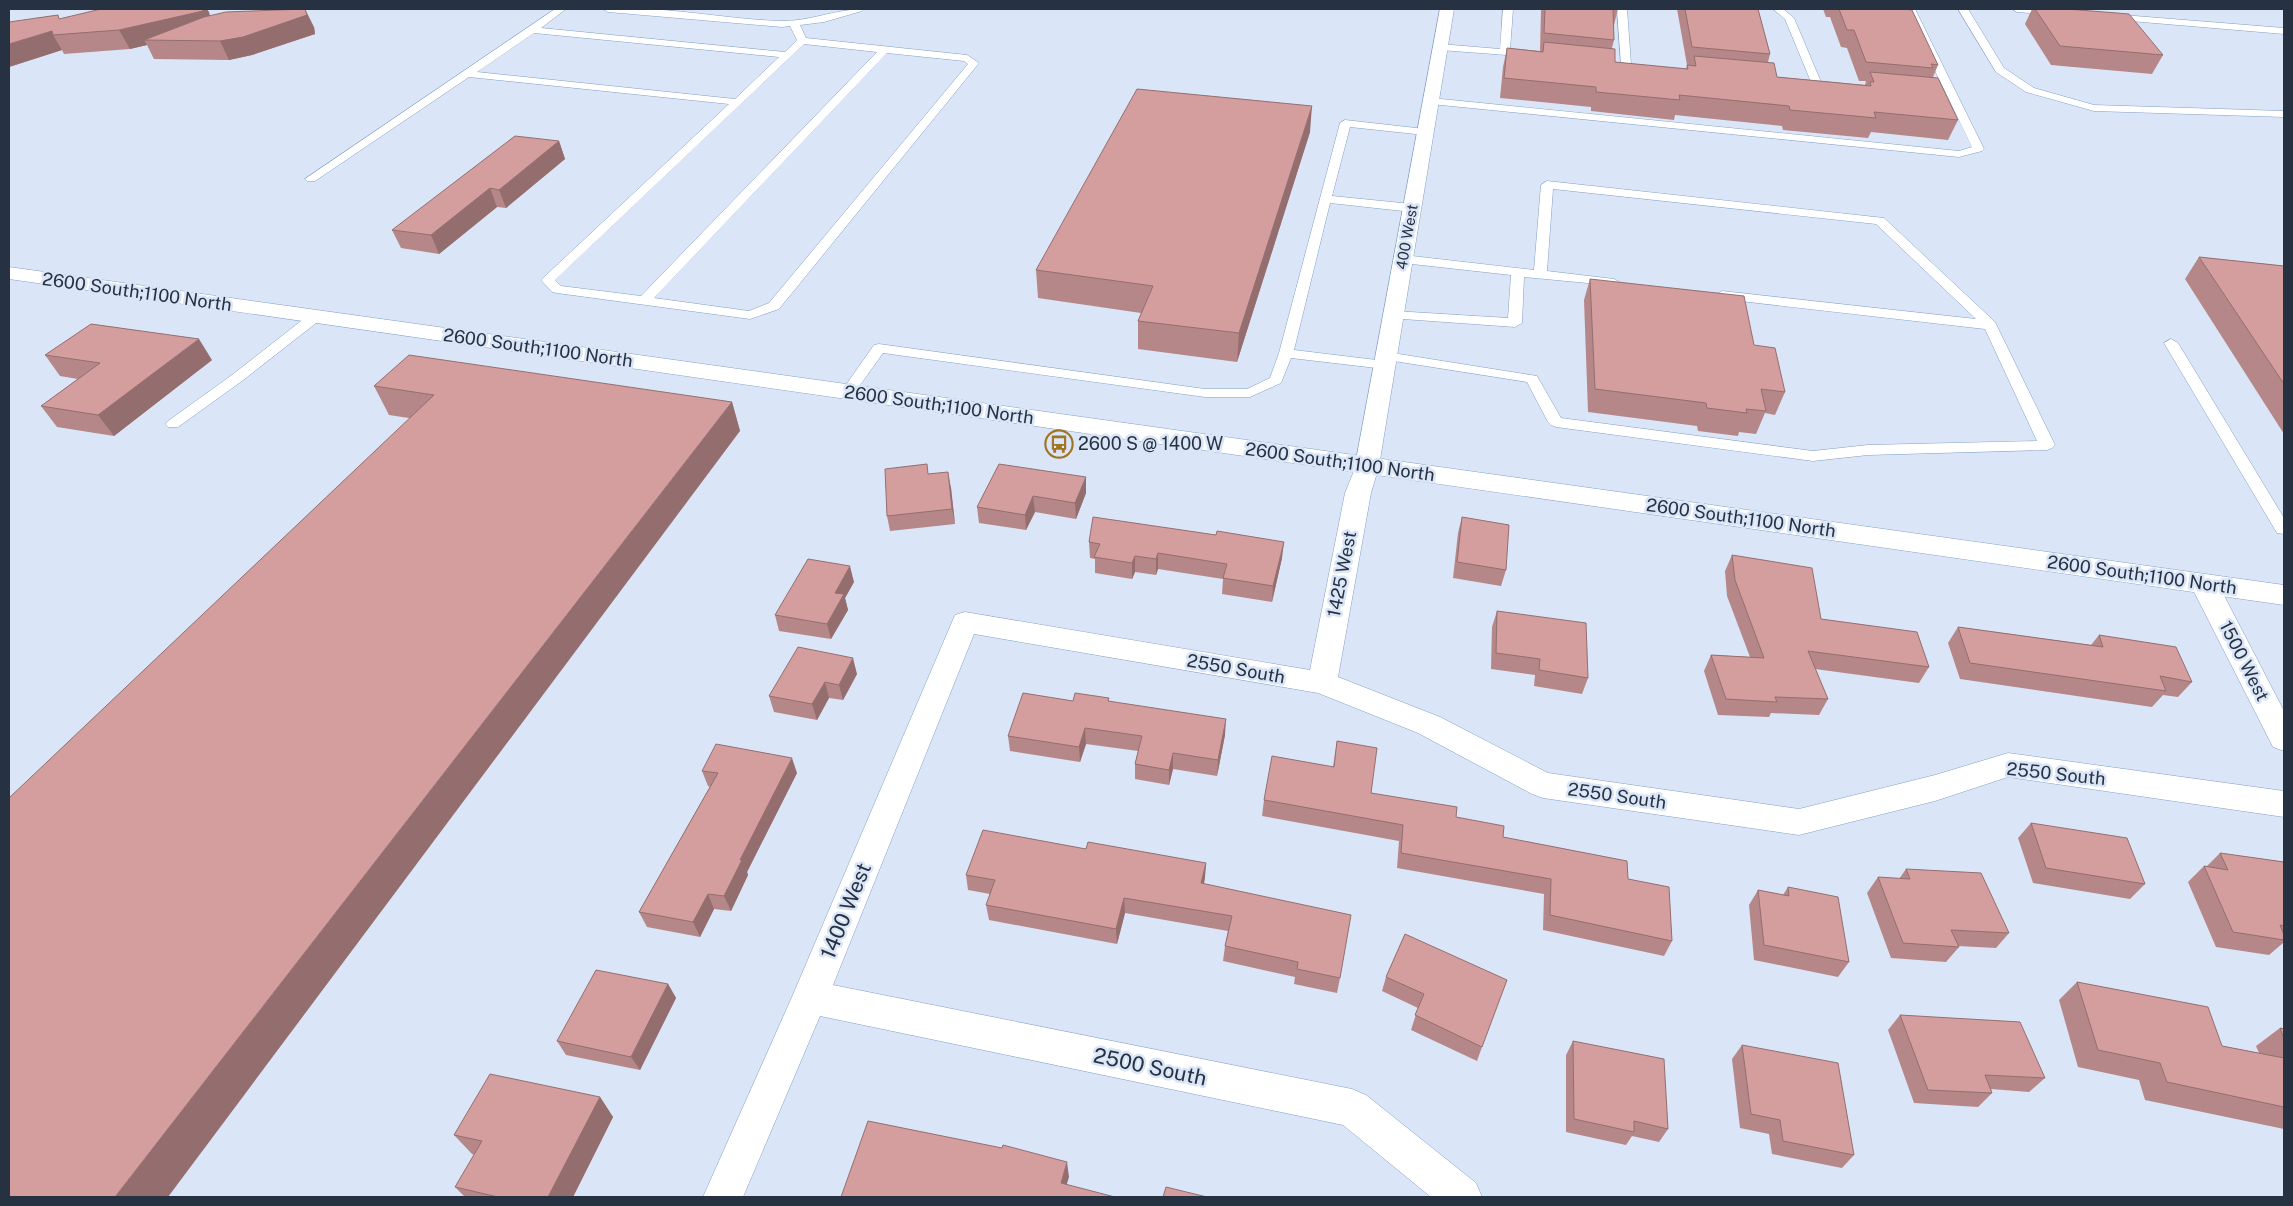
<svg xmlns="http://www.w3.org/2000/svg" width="2293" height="1206" viewBox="0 0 2293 1206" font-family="'Public Sans',sans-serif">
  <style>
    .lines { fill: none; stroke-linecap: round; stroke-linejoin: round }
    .service-casing { stroke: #839fc6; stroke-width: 1 }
    .minor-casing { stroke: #839fc6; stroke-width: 1 }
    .tertiary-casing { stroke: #839fc6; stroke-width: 1 }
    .secondary-casing { stroke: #839fc6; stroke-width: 1 }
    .service { fill: #fff; fill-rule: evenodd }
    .minor { fill: #fff; fill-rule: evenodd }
    .tertiary { fill: #fff; fill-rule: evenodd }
    .secondary { fill: #fff; fill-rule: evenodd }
    .wall { fill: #b68788 }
    .shaded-wall { fill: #946e6f }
    .building { fill: #d49d9e; stroke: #946e6f }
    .labels { text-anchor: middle; stroke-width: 5; stroke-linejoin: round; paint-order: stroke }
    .far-street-label { font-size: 15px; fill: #263141; stroke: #dae6f7 }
    .street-label { font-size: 18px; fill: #263141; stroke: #dae6f7 }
    .poi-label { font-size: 18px; fill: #263141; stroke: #dae6f7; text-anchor: start }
    .near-street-label { font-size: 21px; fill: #263141; stroke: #dae6f7 }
  </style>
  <rect width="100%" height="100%" fill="#dae6f7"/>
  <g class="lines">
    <g class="service-casing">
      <g id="service">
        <path d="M555 9H566L541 28 785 52 797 40 790 26 782 27 608 12 603 9C662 5 721 19 780 21 809 22 835 9 864 9L862 11 824 22 800 25 806 38 967 55 979 63 779 309 750 319 557 293 552 292 541 280 729 104 469 77 315 181H307L305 179ZM534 33 779 57 735 99 477 72ZM804 44 877 52 641 296 561 286 555 280ZM887 53 964 61 968 64 769 303 749 311 654 298Z"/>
        <polygon points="1503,9 1513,9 1510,50 1533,53 1533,57 1440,50 1435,47 1440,44 1500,49"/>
        <polygon points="1617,9 1627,9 1631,64 1626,67 1621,64"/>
        <polygon points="1773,9 1783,9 1794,18 1821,82 1820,84 1816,85 1811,82 1785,19"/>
        <polygon points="1905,9 1915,9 1984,149 1982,151 1959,157 1431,104 1426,101 1431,98 1959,151 1972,147"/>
        <polygon points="1958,9 1968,9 2004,68 2034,88 2094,105 2284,111 2284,117 2094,111 2026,92 1996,72"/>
        <polygon points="2012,9 2050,9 2060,12 2055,15 2017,12"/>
        <polygon points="2110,14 2284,28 2284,34 2107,19 2107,15"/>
        <polygon points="1345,120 1425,129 1431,132 1425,135 1350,127 1332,196 1412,204 1418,208 1412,212 1330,203 1294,350 1385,361 1392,365 1390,368 1385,369 1291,358 1281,383 1250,397 1205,397 883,353 853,395 848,396 841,392 874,345 879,344 1205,389 1247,389 1270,378 1279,353 1340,123"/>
        <polygon points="1547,181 1884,218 1995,322 2055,445 2052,448 2047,450 1868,455 1813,461 1556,427 1551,425 1548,422 1527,382 1381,359 1379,356 1386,352 1537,376 1561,418 1813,451 1868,445 2037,441 1985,329 1722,299 1715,295 1722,291 1976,319 1876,224 1553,189 1547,271 1614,279 1621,283 1619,286 1524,277 1522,323 1515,327 1389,318 1387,315 1394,311 1508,318 1511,275 1403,263 1397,259 1403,255 1534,270 1541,185"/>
        <polygon points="315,313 322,317 320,320 242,381 178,427 168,427 165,424 168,421 232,375 310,314"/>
        <polygon points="2171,339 2178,343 2284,518 2284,534 2277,533 2164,343"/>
      </g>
    </g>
    <g class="minor-casing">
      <g id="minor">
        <polygon points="1367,458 1376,461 1379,466 1371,493 1338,677 1440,717 1548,773 1799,809 1935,775 2008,753 2284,791 2284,817 2008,777 1935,801 1799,835 1543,798 1532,794 1418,733 1318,693 974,634 833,985 1352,1089 1366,1095 1476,1183 1482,1197 1431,1197 1343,1125 820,1016 743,1197 703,1197 792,997 955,615 965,612 1310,670 1345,493 1358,461"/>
        <polygon points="2204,575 2214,577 2218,584 2284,711 2284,751 2273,747 2190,584 2194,577"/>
      </g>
    </g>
    <g class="tertiary-casing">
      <polygon id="tertiary" points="1440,9 1454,9 1379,466 1376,471 1367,474 1358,471 1355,466"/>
    </g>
    <g class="secondary-casing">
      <polygon id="secondary" points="9,267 2284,585 2284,605 9,279"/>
    </g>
    <use href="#service" class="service"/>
    <use href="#minor" class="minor"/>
    <use href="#tertiary" class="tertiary"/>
    <use href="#secondary" class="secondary"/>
  </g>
  <g class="wall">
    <polygon points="1541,9 1618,9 1614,25 1613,25 1614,40 1612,48 1615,62 1686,69 1687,65 1691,66 1687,65 1677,9 1758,9 1770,54 1768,62 1777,77 1865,85 1866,81 1859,81 1847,48 1841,47 1830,17 1826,17 1823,9 1903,9 1938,65 1933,77 1958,120 1948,140 1871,132 1868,138 1783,130 1782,126 1675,115 1674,120 1591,111 1591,107 1500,98 1503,67 1507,48 1540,51"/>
    <polygon points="2032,9 2067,9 2163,55 2152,74 2051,65 2025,24"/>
    <polygon points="209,12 210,16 314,27 315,34 252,55 229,60 154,59 147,45 130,49 64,54 62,50 9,67 60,19"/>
    <polygon points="1310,132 1237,362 1138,349 1138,321 1141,313 1038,298 1036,270"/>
    <polygon points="559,141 565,159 506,208 497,207 439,254 401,248 392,230"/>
    <polygon points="2199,257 2284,266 2284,434 2185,279"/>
    <polygon points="1590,279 1754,345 1785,392 1775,415 1765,413 1756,434 1739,432 1738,436 1698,431 1697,426 1588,412 1584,300"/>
    <polygon points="45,355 212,360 114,436 57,427 41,406 78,379 60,376"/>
    <polygon points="374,386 732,402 740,431 409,418 389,415"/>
    <polygon points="929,474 951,488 955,524 890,531 887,516"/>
    <polygon points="1086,477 1086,493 1076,519 1035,512 1026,530 979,523 977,507"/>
    <polygon points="1462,517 1506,570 1501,586 1453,578 1458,533"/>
    <polygon points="1089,542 1282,558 1272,602 1222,594 1223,579 1158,569 1156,575 1135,572 1132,579 1095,573 1095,559 1090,558"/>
    <polygon points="1732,555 1821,619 1929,667 1919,683 1815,669 1828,699 1819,715 1771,713 1769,717 1718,715 1704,671 1711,655 1750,657 1727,596 1725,571"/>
    <polygon points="854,582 845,598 848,610 831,639 779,631 775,615"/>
    <polygon points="1497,611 1588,678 1582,694 1534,686 1535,675 1491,669 1492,627"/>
    <polygon points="1958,627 2091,645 2099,635 2192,682 2178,697 2163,695 2152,707 1960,679 1948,643"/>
    <polygon points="857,674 843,700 829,698 817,720 774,712 769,696"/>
    <polygon points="1073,701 1109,701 1225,735 1217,776 1173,769 1169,785 1135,779 1135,764 1138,751 1086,744 1080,762 1010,751 1008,736"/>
    <polygon points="1337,741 1371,793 1456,817 1503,837 1628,879 1672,941 1664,956 1543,930 1544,894 1397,868 1399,841 1262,816 1264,800 1333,767"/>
    <polygon points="702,771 797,773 747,872 748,875 731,911 714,909 700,937 647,927 639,912 710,787 708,786"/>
    <polygon points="2031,823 2145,884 2130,899 2033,883 2018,838"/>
    <polygon points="1086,849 1206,863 1204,883 1340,978 1337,993 1294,984 1295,977 1223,961 1225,946 1228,931 1125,913 1117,944 989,920 986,905 990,894 968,890 966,875"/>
    <polygon points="2220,853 2284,862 2284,944 2283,943 2269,955 2216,947 2188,882 2204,866 2206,867"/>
    <polygon points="1906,869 2009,933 1996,948 1958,946 1959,947 1946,962 1891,958 1867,893 1878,877 1899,879"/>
    <polygon points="1788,887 1849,962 1838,977 1754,960 1749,905 1758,890 1783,895"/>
    <polygon points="1405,934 1482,1047 1477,1061 1411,1030 1418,1008 1382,991 1386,977"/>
    <polygon points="2077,982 2222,1046 2259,1053 2256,1046 2280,1028 2284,1029 2284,1129 2145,1100 2139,1080 2078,1067 2059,1000"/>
    <polygon points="668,984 676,998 640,1070 566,1055 557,1041"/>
    <polygon points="1900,1015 2045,1078 2029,1092 1991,1089 1992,1093 1978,1107 1914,1103 1888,1030"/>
    <polygon points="1573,1041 1668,1129 1659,1142 1632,1136 1626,1145 1566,1132 1566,1055"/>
    <polygon points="1742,1045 1854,1155 1842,1168 1772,1154 1769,1134 1740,1128 1732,1059"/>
    <polygon points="600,1097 613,1117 573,1197 465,1197 455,1187 474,1155 472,1154 454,1135"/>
  </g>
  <g class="shaded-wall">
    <polygon points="202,9 207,9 209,12 212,30 144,40 147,45 130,49 119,30"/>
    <polygon points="305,9 314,27 315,34 252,55 229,60 220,41"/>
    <polygon points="52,31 53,35 62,50 9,67 9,44"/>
    <polygon points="1312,106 1310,132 1237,362 1239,333"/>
    <polygon points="559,141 565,159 506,208 499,190"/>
    <polygon points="490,188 497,207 439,254 431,235"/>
    <polygon points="199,339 212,360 114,436 98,415"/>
    <polygon points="732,402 740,431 168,1197 115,1197"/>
    <polygon points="948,472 951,488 955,524 952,509"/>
    <polygon points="1086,477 1086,493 1076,519 1075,503"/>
    <polygon points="1033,496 1035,512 1026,530 1025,515"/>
    <polygon points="1284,542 1282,558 1272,602 1273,586"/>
    <polygon points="1158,553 1158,569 1156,575 1156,559"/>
    <polygon points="1135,556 1135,572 1132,579 1132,563"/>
    <polygon points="850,566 854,582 845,598 848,610 831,639 827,624 835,593"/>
    <polygon points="853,658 857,674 843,700 839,685"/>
    <polygon points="825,682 829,698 817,720 812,704"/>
    <polygon points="1226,719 1225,735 1217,776 1218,760"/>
    <polygon points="1085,728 1086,744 1080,762 1079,747"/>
    <polygon points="1173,753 1173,769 1169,785 1169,770"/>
    <polygon points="792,758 797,773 747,872 748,875 731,911 724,896 740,860"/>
    <polygon points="1206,863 1205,878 1201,898 1201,883"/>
    <polygon points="708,894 714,909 700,937 693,922"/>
    <polygon points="1124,898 1125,913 1117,944 1116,929"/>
    <polygon points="668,984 676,998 640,1070 631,1057"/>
    <polygon points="600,1097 613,1117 573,1197 548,1197"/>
    <polygon points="1067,1162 1069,1177 1063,1197 1061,1183"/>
  </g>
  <g class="building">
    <polygon points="101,9 202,9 203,11 119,30 53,35 52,31 9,44 9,22 58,15 59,19"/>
    <polygon points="305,9 307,15 243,37 220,41 144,40 204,17 226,12"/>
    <polygon points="1545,9 1613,9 1614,40 1544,33"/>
    <polygon points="1685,9 1758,9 1770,54 1692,47"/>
    <polygon points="1839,9 1903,9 1912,10 1938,65 1931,64 1933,68 1866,62 1854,30 1847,30"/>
    <polygon points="2035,9 2067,9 2129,14 2163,55 2060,46"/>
    <polygon points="1544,42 1615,49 1615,62 1688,69 1687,65 1696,66 1694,56 1774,63 1777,77 1871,86 1870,82 1874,82 1870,72 1938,78 1958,120 1874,112 1876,118 1790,110 1789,106 1679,95 1680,100 1596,92 1596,87 1504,78 1507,48 1543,52"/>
    <polygon points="1137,89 1312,106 1239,333 1138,321 1153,286 1036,270"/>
    <polygon points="515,136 559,141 499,190 490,188 431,235 392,230"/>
    <polygon points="2199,257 2284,266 2284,384"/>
    <polygon points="1590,279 1744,296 1754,345 1775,348 1785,392 1761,389 1766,411 1746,409 1747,413 1707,408 1706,403 1595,389"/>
    <polygon points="91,324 199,339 98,415 41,406 100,363 45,355"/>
    <polygon points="409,355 732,402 115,1197 9,1197 9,798 434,395 374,386"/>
    <polygon points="927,464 928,474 948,472 952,509 887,516 885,469"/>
    <polygon points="999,464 1086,477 1075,503 1033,496 1025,515 977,507"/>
    <polygon points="1093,517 1216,535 1217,531 1284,542 1273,586 1223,578 1227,564 1158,553 1156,559 1135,556 1132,563 1094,557 1100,544 1089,542"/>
    <polygon points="1462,517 1509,525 1506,570 1457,562"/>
    <polygon points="1732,555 1812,568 1821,619 1917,632 1929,667 1808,651 1828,699 1775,697 1777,702 1726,699 1711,655 1764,658 1735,580"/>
    <polygon points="808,559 850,566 835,593 844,594 827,624 775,615"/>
    <polygon points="1497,611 1586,623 1588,678 1539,670 1540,659 1496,653"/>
    <polygon points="1958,627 2103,647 2099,635 2176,647 2192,682 2160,676 2166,691 1970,663"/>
    <polygon points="798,647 853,658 839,685 825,682 812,704 769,696"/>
    <polygon points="1023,693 1073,701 1075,693 1109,698 1108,701 1226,719 1218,760 1173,753 1169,770 1135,764 1142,736 1085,728 1079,747 1008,736"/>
    <polygon points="1337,741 1377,748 1371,793 1457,807 1456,817 1504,826 1503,837 1627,861 1628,879 1669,887 1672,941 1550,915 1551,879 1401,853 1403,825 1264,800 1272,756 1334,767"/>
    <polygon points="716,744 792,758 740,860 742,860 724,896 708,894 693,922 639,912 718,773 702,771"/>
    <polygon points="2031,823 2127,838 2145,884 2046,868"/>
    <polygon points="983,830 1086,849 1088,842 1206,863 1201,883 1351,915 1340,978 1297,969 1298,962 1225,946 1232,916 1124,898 1116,929 986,905 995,880 966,875"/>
    <polygon points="2220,853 2284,862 2284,926 2280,925 2284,935 2284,940 2233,932 2204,866 2228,870"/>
    <polygon points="1906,869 1981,873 2009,933 1951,930 1959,947 1903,943 1878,877 1910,879"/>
    <polygon points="1788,887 1838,897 1849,962 1764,945 1758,890 1789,896"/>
    <polygon points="1405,934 1507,980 1482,1047 1415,1015 1424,994 1386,977"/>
    <polygon points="596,970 668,984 631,1057 557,1041"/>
    <polygon points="2077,982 2208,1007 2222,1046 2284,1058 2284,1107 2167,1082 2160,1063 2098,1050"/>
    <polygon points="1900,1015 2020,1022 2045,1078 1985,1075 1992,1093 1928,1090"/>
    <polygon points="2280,1028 2284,1029 2284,1039"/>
    <polygon points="1573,1041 1664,1059 1668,1129 1634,1121 1634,1132 1574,1119"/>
    <polygon points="1742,1045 1838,1063 1854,1155 1783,1141 1780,1120 1751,1114"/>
    <polygon points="490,1074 600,1097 548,1197 498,1197 455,1187 482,1141 454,1135"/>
    <polygon points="868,1121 1002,1148 1003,1145 1067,1162 1061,1183 1115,1197 841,1197"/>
    <polygon points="1166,1187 1207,1197 1163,1197"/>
  </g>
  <defs>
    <g id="bus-ring" transform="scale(1.4375)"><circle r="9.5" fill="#dae6f7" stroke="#a17425" stroke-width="1.5"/><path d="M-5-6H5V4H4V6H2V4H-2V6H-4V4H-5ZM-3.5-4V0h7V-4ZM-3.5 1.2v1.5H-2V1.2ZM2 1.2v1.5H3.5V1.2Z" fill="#a17425"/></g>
  </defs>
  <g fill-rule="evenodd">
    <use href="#bus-ring" x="1059" y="444"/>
  </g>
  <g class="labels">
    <g class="far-street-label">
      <text transform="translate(1407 237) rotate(-80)" y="5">400 West</text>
    </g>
    <g class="street-label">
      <text transform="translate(137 292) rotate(8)" y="6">2600 South;1100 North</text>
      <text transform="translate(538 348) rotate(8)" y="6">2600 South;1100 North</text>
      <text transform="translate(939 405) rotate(8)" y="6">2600 South;1100 North</text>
      <text transform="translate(1340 462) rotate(8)" y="6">2600 South;1100 North</text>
      <text transform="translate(1741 518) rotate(8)" y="6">2600 South;1100 North</text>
      <text transform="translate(1342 574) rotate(-79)" y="6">1425 West</text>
      <text transform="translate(2142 575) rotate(8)" y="6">2600 South;1100 North</text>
      <text transform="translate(2244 661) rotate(63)" y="6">1500 West</text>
      <text transform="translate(1236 669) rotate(10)" y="6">2550 South</text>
      <text transform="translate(2056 774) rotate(6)" y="6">2550 South</text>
      <text transform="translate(1617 796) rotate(8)" y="6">2550 South</text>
    </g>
    <g class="poi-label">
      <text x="1078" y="450">2600 S @ 1400 W</text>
    </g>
    <g class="near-street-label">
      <text transform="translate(846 911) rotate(-68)" y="7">1400 West</text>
      <text transform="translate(1150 1067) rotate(12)" y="7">2500 South</text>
    </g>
  </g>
  <rect width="2293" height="1206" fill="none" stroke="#263141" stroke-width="20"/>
</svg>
